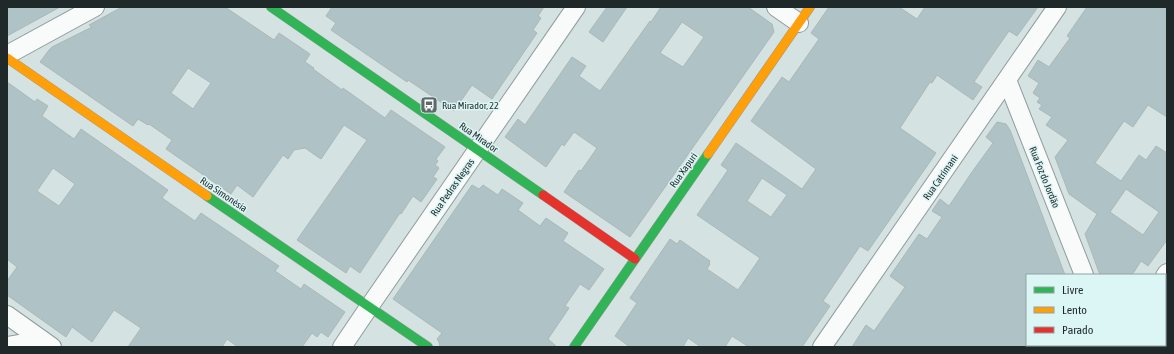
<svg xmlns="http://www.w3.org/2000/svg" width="1174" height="354" viewBox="0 0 1174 354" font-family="'Asap Condensed',sans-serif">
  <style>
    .building { fill: #afc2c5; stroke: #acb7b8; fill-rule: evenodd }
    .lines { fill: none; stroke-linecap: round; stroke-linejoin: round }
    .street-casing { stroke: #919c9c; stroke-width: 20 }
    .fast-casing { stroke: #919c9c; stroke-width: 10 }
    .slow-casing { stroke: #919c9c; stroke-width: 10 }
    .jam-casing { stroke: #919c9c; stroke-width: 10 }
    .street { stroke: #f9fbfb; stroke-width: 18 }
    .fast { stroke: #30b455; stroke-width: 9 }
    .slow { stroke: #ff9f0a; stroke-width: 9 }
    .jam { stroke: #e5322d; stroke-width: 9 }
    .labels { text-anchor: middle; stroke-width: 3; stroke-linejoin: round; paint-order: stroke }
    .poi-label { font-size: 10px; fill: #1f2929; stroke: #dcf5f5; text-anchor: start }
    .street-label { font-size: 10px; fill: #1f2929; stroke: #dcf5f5 }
  </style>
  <rect width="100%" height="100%" fill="#d4e2e2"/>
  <g class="building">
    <polygon points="7,7 60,7 7,36"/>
    <path d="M122 7H225L274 40 279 33 310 54 305 62 314 68 313 69 342 90 343 88 385 118 391 110 445 147 436 159 438 161 435 165 439 168 433 177 437 179 421 202 413 196 401 214 400 213 360 273 350 266 346 273 297 240 367 140 344 125 321 159 305 148 294 150 288 159 283 155 253 197 237 185 231 194 166 149 172 140 149 124 148 125 138 119 133 126 40 62 49 50 52 47 92 27 89 25ZM188 68 211 83 193 109 171 93Z"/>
    <polygon points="332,7 544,7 538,16 541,18 533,30 537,33 492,99 472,85 454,111 408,80 407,82 331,30 336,23 326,16"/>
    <polygon points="607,7 627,7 603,42 589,32"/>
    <path d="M661 7H748L772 24 774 32 630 237 564 192 579 170 581 171 597 148 574 132 564 146 562 144 546 167 505 137 518 119 525 125 572 57 586 66 579 76 600 91 650 21 651 22ZM682 22 704 37 683 67 660 53Z"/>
    <path d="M829 7H899L917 19 925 7H1038L1017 36 1009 31 986 64 974 82 982 87 973 100 937 75 932 83 930 82 900 128 936 153 868 251 860 246 823 301 830 306 802 347H749L732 336 725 347H701L688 338 683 347H630L615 336 637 303 630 298 670 239 677 244 680 240 710 261 709 263 710 264 707 269 738 290 760 258 697 215 728 170 721 165 736 143 802 189 816 169 751 121 782 77 789 82 819 39 811 33ZM762 178 787 195 771 217 747 201Z"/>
    <path d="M1087 7H1167V117L1148 105 1133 127 1124 121 1095 163 1121 181 1139 155 1146 160 1156 146 1167 153V240L1148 266 1141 261 1132 275H1100L1085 234 1097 214 1069 194 1055 157 1068 140 1046 125 1052 117 1039 109 1042 105 1037 102 1040 98 1033 93 1039 83 1028 76 1038 60 1049 67 1070 38 1067 36ZM1126 189 1159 212 1143 235 1110 212Z"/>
    <path d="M7 82 35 102 37 99 48 106 42 116 74 139 81 129 168 190 162 198 195 221 201 213 279 266 275 271 301 289 304 284 345 312 328 337 321 332 317 337 312 333 302 347H238L227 339 222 347H128L141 328 114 310 92 342 72 327 66 337 7 295V281L17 267 7 259ZM53 168 75 184 59 206 37 191Z"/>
    <polygon points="997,122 1006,124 1010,130 1065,275 1027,275 1027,347 852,347 866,325 874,331 905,287 890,276 919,234 927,239 942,217 932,211 940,199 949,206 972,172 993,143 986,137"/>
    <polygon points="472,185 479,189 483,185 498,195 502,189 523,203 518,210 540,226 546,218 568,233 563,241 604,269 589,290 580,284 565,306 569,308 548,339 557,347 440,347 439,342 437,339 442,333 393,299"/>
  </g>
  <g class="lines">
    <g class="street-casing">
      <g id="street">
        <polyline points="776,7 799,23"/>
        <polyline points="7,55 95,7"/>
        <polyline points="1007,80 1084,275"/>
        <polyline points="1165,276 1167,273"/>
        <polyline points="7,315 52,347"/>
        <polyline points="7,346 42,340"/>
        <polyline points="342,347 369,307 576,7"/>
        <polyline points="822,347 1057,7"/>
        <polyline points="1115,347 1117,345"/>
      </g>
    </g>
    <g class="fast-casing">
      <g id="fast">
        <polyline points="271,7 543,195"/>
        <polyline points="207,196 428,347"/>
        <polyline points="574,347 708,154"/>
      </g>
    </g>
    <g class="slow-casing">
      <g id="slow">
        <polyline points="7,58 207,196"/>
        <polyline points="708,154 810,7"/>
      </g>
    </g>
    <g class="jam-casing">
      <polyline id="jam" points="543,195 635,259"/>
    </g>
    <use href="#street" class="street"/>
    <use href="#fast" class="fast"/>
    <use href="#slow" class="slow"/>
    <use href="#jam" class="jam"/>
  </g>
  <defs>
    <g id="bus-square" transform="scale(0.9)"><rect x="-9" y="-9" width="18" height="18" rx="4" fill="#5e6a6a" stroke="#dcf5f5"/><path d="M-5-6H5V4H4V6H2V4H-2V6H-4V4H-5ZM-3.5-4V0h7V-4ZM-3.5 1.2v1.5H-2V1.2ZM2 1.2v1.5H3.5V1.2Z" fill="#fff"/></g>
  </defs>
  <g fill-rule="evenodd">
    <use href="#bus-square" x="429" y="105"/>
  </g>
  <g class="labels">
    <g class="poi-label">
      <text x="442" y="109">Rua Mirador, 22</text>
    </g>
    <g class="street-label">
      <text transform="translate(479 137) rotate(35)" y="4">Rua Mirador</text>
      <text transform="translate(683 170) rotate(-55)" y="4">Rua Xapuri</text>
      <text transform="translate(940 177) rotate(-55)" y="4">Rua Catrimani</text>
      <text transform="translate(1045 177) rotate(68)" y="4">Rua Foz do Jordão</text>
      <text transform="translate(452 187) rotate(-55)" y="4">Rua Pedras Negras</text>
      <text transform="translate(224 194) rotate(34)" y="4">Rua Simonésia</text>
    </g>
  </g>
  <rect width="1174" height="354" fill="none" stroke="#1f2929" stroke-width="16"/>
  <rect x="1026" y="274" width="140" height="72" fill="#dcf5f5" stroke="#90a3a3"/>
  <rect x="1034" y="287" width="20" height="6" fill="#30b455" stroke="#90a3a3"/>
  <text x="1062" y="294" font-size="12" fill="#1f2929">Livre</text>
  <rect x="1034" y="307" width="20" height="6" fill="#ff9f0a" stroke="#90a3a3"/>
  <text x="1062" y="314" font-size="12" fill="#1f2929">Lento</text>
  <rect x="1034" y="327" width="20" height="6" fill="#e5322d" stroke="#90a3a3"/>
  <text x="1062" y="334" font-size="12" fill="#1f2929">Parado</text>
</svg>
